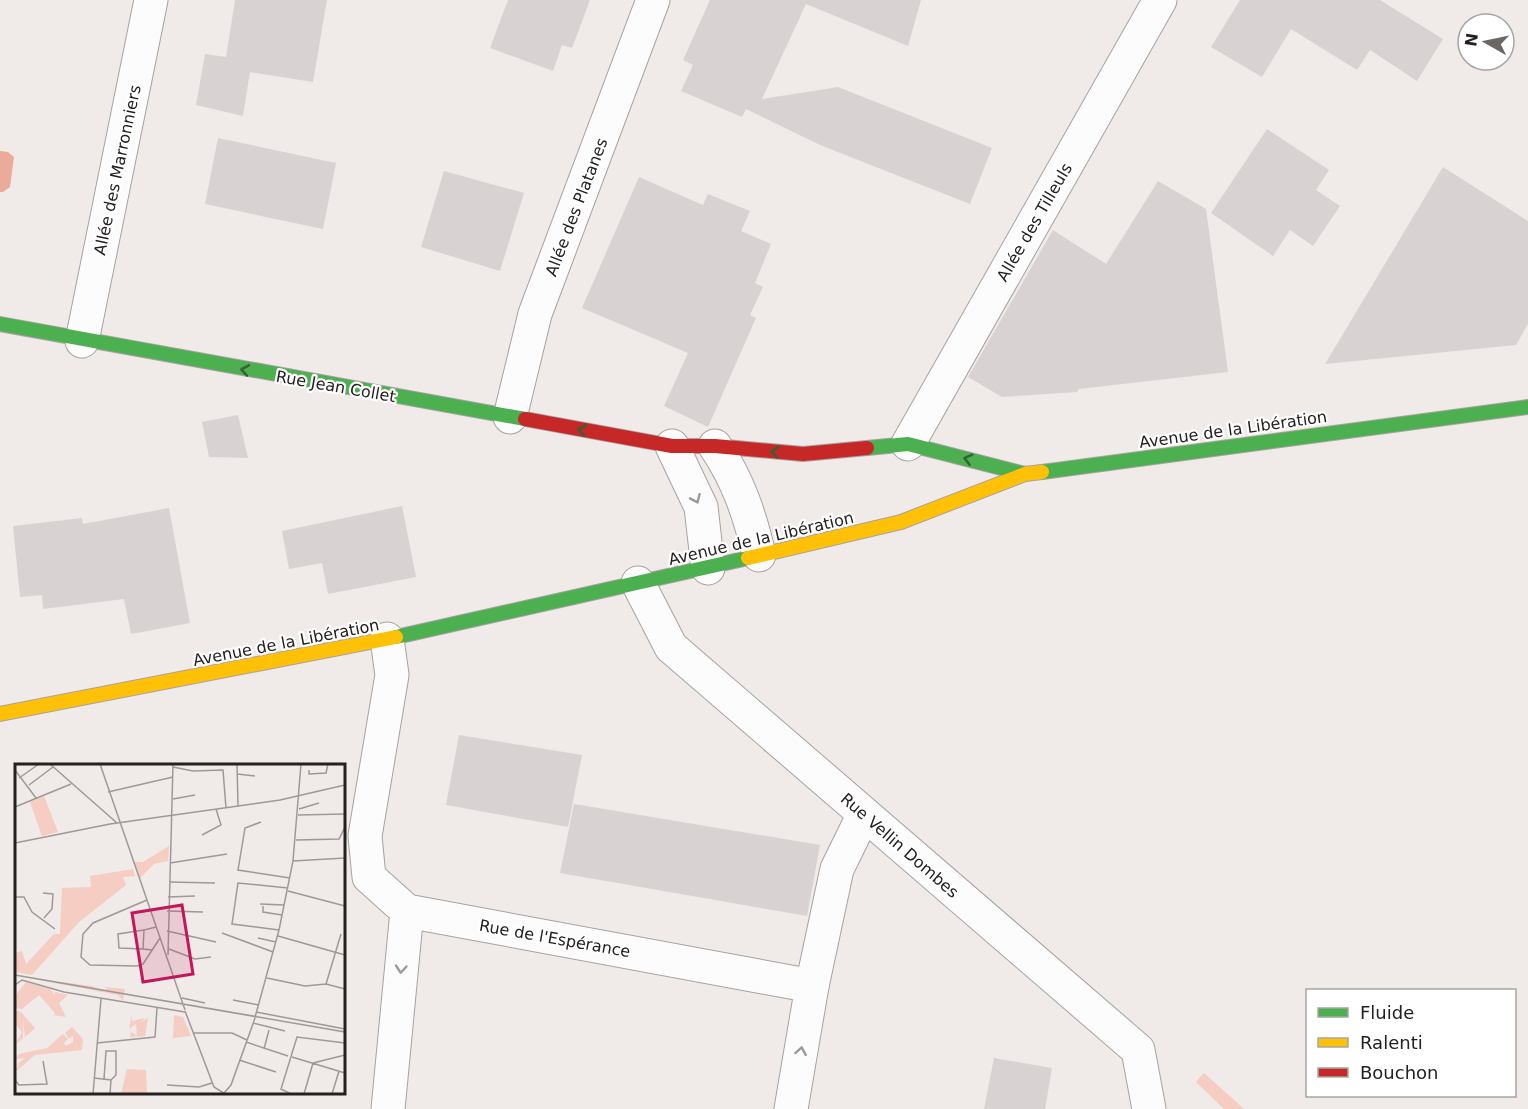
<svg xmlns="http://www.w3.org/2000/svg" width="1528" height="1109" viewBox="0 0 1528 1109" font-family="'DejaVu Sans',sans-serif">
  <style>
    .green { fill: #f5cdc3 }
    .water { fill: #eaab9b }
    .building { fill: #d8d3d2 }
    .lines { fill: none; stroke-linecap: round; stroke-linejoin: round }
    .street-casing { stroke: #a7a2a1; stroke-width: 35 }
    .fast-casing { stroke: #a7a2a1; stroke-width: 16 }
    .slow-casing { stroke: #a7a2a1; stroke-width: 16 }
    .jam-casing { stroke: #a7a2a1; stroke-width: 16 }
    .street { stroke: #fdfcfc; stroke-width: 33 }
    .fast { stroke: #4caf50; stroke-width: 14 }
    .slow { stroke: #ffc107; stroke-width: 14 }
    .jam { stroke: #c62828; stroke-width: 14 }
    .oneway { stroke: #366035 }
    .oneway2 { stroke: #9b9999 }
    .labels { text-anchor: middle; stroke-width: 4.5; stroke-linejoin: round; paint-order: stroke }
    .street-label { font-size: 16px; fill: #24201f; stroke: #fff }
    .inset-road { fill: none; stroke: #9e9998; stroke-width: 1.5 }
    .view { fill: #c2185b; fill-opacity: 0.15; stroke: #c2185b; stroke-width: 3 }
    .inset-edge { fill: none; stroke: #24201f; stroke-width: 3 }
  </style>
  <rect width="100%" height="100%" fill="#f0eae8"/>
  <polygon class="green" points="1204,1073 1244,1109 1224,1109 1196,1082"/>
  <polygon class="water" points="0,151 8,152 14,157 10,187 3,192 0,192"/>
  <g class="building">
    <polygon points="235,0 327,0 313,82 250,72 243,116 196,105 205,54 226,57"/>
    <polygon points="508,0 590,0 572,48 562,45 553,71 490,48"/>
    <polygon points="710,0 921,0 908,46 806,4 762,99 838,87 992,148 970,204 820,145 746,109 742,117 681,91 693,65 683,60"/>
    <polygon points="1240,0 1380,0 1443,39 1417,81 1370,50 1357,70 1291,29 1262,77 1211,47"/>
    <polygon points="1267,129 1329,170 1316,190 1340,206 1313,246 1290,230 1273,256 1211,213"/>
    <polygon points="218,138 336,163 323,229 205,204"/>
    <polygon points="1443,167 1528,221 1528,324 1516,345 1325,364"/>
    <polygon points="444,171 524,193 500,271 421,247"/>
    <polygon points="639,177 703,205 708,194 750,211 741,231 771,244 755,283 763,287 750,315 756,318 708,427 664,406 688,353 582,308"/>
    <polygon points="1158,181 1206,209 1228,372 1079,389 1077,392 1002,397 968,377 1053,230 1106,264"/>
    <polygon points="238,415 248,458 209,457 202,422"/>
    <polygon points="402,506 416,577 328,594 322,563 289,569 282,531"/>
    <polygon points="169,508 190,623 131,634 124,599 43,609 42,595 20,597 13,526 82,518 83,524"/>
    <polygon points="459,735 582,755 568,827 446,805"/>
    <polygon points="574,804 820,845 807,916 560,873"/>
    <polygon points="994,1058 1052,1068 1045,1109 984,1109"/>
  </g>
  <g class="lines">
    <g class="street-casing">
      <g id="street">
        <polyline points="82,341 151,0"/>
        <polyline points="510,417 535,314 653,0"/>
        <polyline points="908,444 1160,0"/>
        <polyline points="672,446 701,507 708,568"/>
        <path d="M715 446C738 480 750 515 759 555"/>
        <polyline points="638,583 671,647 1138,1050 1149,1109"/>
        <polyline points="387,639 392,675 365,836 369,877 407,911 812,986 837,869 864,814"/>
        <polyline points="388,1109 407,911"/>
        <polyline points="791,1109 812,986"/>
      </g>
    </g>
    <g class="fast-casing">
      <g id="fast">
        <polyline points="0,324 525,419"/>
        <polyline points="867,448 908,444 1025,474"/>
        <polyline points="1042,472 1528,407"/>
        <polyline points="396,637 748,558"/>
      </g>
    </g>
    <g class="slow-casing">
      <g id="slow">
        <polyline points="748,558 901,522 1025,474 1042,472"/>
        <polyline points="0,714 396,637"/>
      </g>
    </g>
    <g class="jam-casing">
      <polyline id="jam" points="525,419 672,446 715,446 803,454 867,448"/>
    </g>
    <use href="#street" class="street"/>
    <use href="#fast" class="fast"/>
    <use href="#slow" class="slow"/>
    <use href="#jam" class="jam"/>
  </g>
  <defs><path id="oneway-chevron" d="M-2-3.5L2.5 0L-2 3.5" fill="none" stroke-width="1.6" stroke-linecap="round" stroke-linejoin="round" transform="scale(1.5)"/></defs>
  <g class="oneway">
    <use href="#oneway-chevron" transform="translate(245 370) rotate(-170)"/>
    <use href="#oneway-chevron" transform="translate(582 430) rotate(-170)"/>
    <use href="#oneway-chevron" transform="translate(775 452) rotate(-174)"/>
    <use href="#oneway-chevron" transform="translate(968 459) rotate(-166)"/>
  </g>
  <g class="oneway2">
    <use href="#oneway-chevron" transform="translate(696 499) rotate(66)"/>
    <use href="#oneway-chevron" transform="translate(401 969) rotate(95)"/>
    <use href="#oneway-chevron" transform="translate(801 1051) rotate(-80)"/>
  </g>
  <g class="labels">
    <g class="street-label">
      <text transform="translate(117 170) rotate(-78)" y="6">Allée des Marronniers</text>
      <text transform="translate(576 207) rotate(-69)" y="6">Allée des Platanes</text>
      <text transform="translate(1034 222) rotate(-60)" y="6">Allée des Tilleuls</text>
      <text transform="translate(336 386) rotate(10)" y="6">Rue Jean Collet</text>
      <text transform="translate(1233 429) rotate(-8)" y="6">Avenue de la Libération</text>
      <text transform="translate(761 538) rotate(-13)" y="6">Avenue de la Libération</text>
      <text transform="translate(286 642) rotate(-11)" y="6">Avenue de la Libération</text>
      <text transform="translate(900 845) rotate(41)" y="6">Rue Vellin Dombes</text>
      <text transform="translate(555 938) rotate(10)" y="6">Rue de l'Espérance</text>
    </g>
  </g>
  <g transform="translate(15 764)">
    <rect width="330" height="330" fill="#f0eae8"/>
    <path d="M29 32 43 68 27 72 15 38ZM154 82 153 97 139 100 125 114 118 98H128ZM118 105 120 112 108 113 111 121 64 158 17 211 0 208V189L7 187 11 200 39 170H45L47 124 76 123 75 112ZM8 213 77 222 93 228 90 223 110 225 108 237 103 231ZM11 218 35 225 40 231V228L53 231 44 239 51 253 39 251V254L40 249 24 231 7 245 0 244V232ZM1 247H5L20 264 10 273 8 255V274L0 281 7 268 0 260ZM117 250V257L130 254 125 259 133 254 130 272 115 273 116 268 122 272 121 260 114 265ZM159 251 168 253 176 272 158 274ZM57 263 68 275 67 286 20 291 0 308 4 300 0 302 10 294 0 295 4 290 32 284 48 270 53 275 49 279 51 282 58 278V272L54 275 50 269ZM112 305 131 306 132 330H106Z" fill="#f5cdc3"/>
    <path class="inset-road" d="M35 0 102 59M85 0 170 246M222 0 223 42M158 3 178 7 208 6 211 44M0 6 21 34M294 6V10L311 9 313 0M222 10 240 12M4 14 24 0M14 21 38 3M93 28 158 13M158 35 180 31M0 43 56 20M284 45 304 39M283 51 330 50M246 58 230 64 223 106 275 114M187 71 206 61 201 45M281 76 324 75 330 63M0 79 95 60 265 36 330 21M278 97 330 94M155 99 212 90M154 118 200 119M273 127 330 142M28 129 38 130 37 145 29 154M0 133H9L17 148 40 165M153 133 180 132M132 136 78 159 68 170 66 193 75 201 122 202 128 200 145 174M245 140 269 141M248 142V148L267 151M152 147 188 148M264 166 217 160 223 119 273 124M152 167 201 178M207 169 258 188M263 172 330 191M243 174 261 178M128 185 104 184 103 170 129 166M154 185 180 195 196 193M137 186 128 185 129 166 141 163M153 191 158 0M0 211 330 268M252 214 290 222 311 220 330 225M311 220 326 170M0 221 7 216 49 228 170 248M167 234 190 239M218 236 244 241M170 247 199 323 210 330M241 248 330 265M238 259 270 267M178 269H217L232 276M231 278 273 292M82 279 140 273 142 244M249 285 254 266M277 293 330 309M224 296 261 308M298 299 330 291M79 314 96 316 95 330M89 315 91 287H101V311L96 316M0 316 4 321 32 320 28 297M152 321 184 323 197 319M209 329 216 321 239 257 264 166 278 97 286 0M78 330 86 235M276 330 266 325 282 273 330 279M289 330 298 299M317 330 324 307"/>
    <path class="view" d="M167 141 178 210 128 218 117 149Z"/>
    <rect width="330" height="330" class="inset-edge"/>
  </g>
  <rect x="1306" y="989" width="210" height="108" fill="#ffffff" stroke="#a7a6a5" stroke-width="1.5"/>
  <rect x="1318" y="1008" width="30" height="9" fill="#4caf50" stroke="#a7a6a5" stroke-width="1.5"/>
  <text x="1360" y="1019" font-size="18" fill="#24201f">Fluide</text>
  <rect x="1318" y="1038" width="30" height="9" fill="#ffc107" stroke="#a7a6a5" stroke-width="1.5"/>
  <text x="1360" y="1049" font-size="18" fill="#24201f">Ralenti</text>
  <rect x="1318" y="1068" width="30" height="9" fill="#c62828" stroke="#a7a6a5" stroke-width="1.5"/>
  <text x="1360" y="1079" font-size="18" fill="#24201f">Bouchon</text>
  <g transform="translate(1486 42) rotate(279)"><circle r="28" fill="#ffffff" stroke="#a7a6a5" stroke-width="1.5"/>
  <path d="M0-4.5L10 22L0 15L-10 22Z" fill="#6b6765"/>
  <text y="-9" font-size="16" font-weight="bold" text-anchor="middle" fill="#24201f">N</text>
  </g>
</svg>
